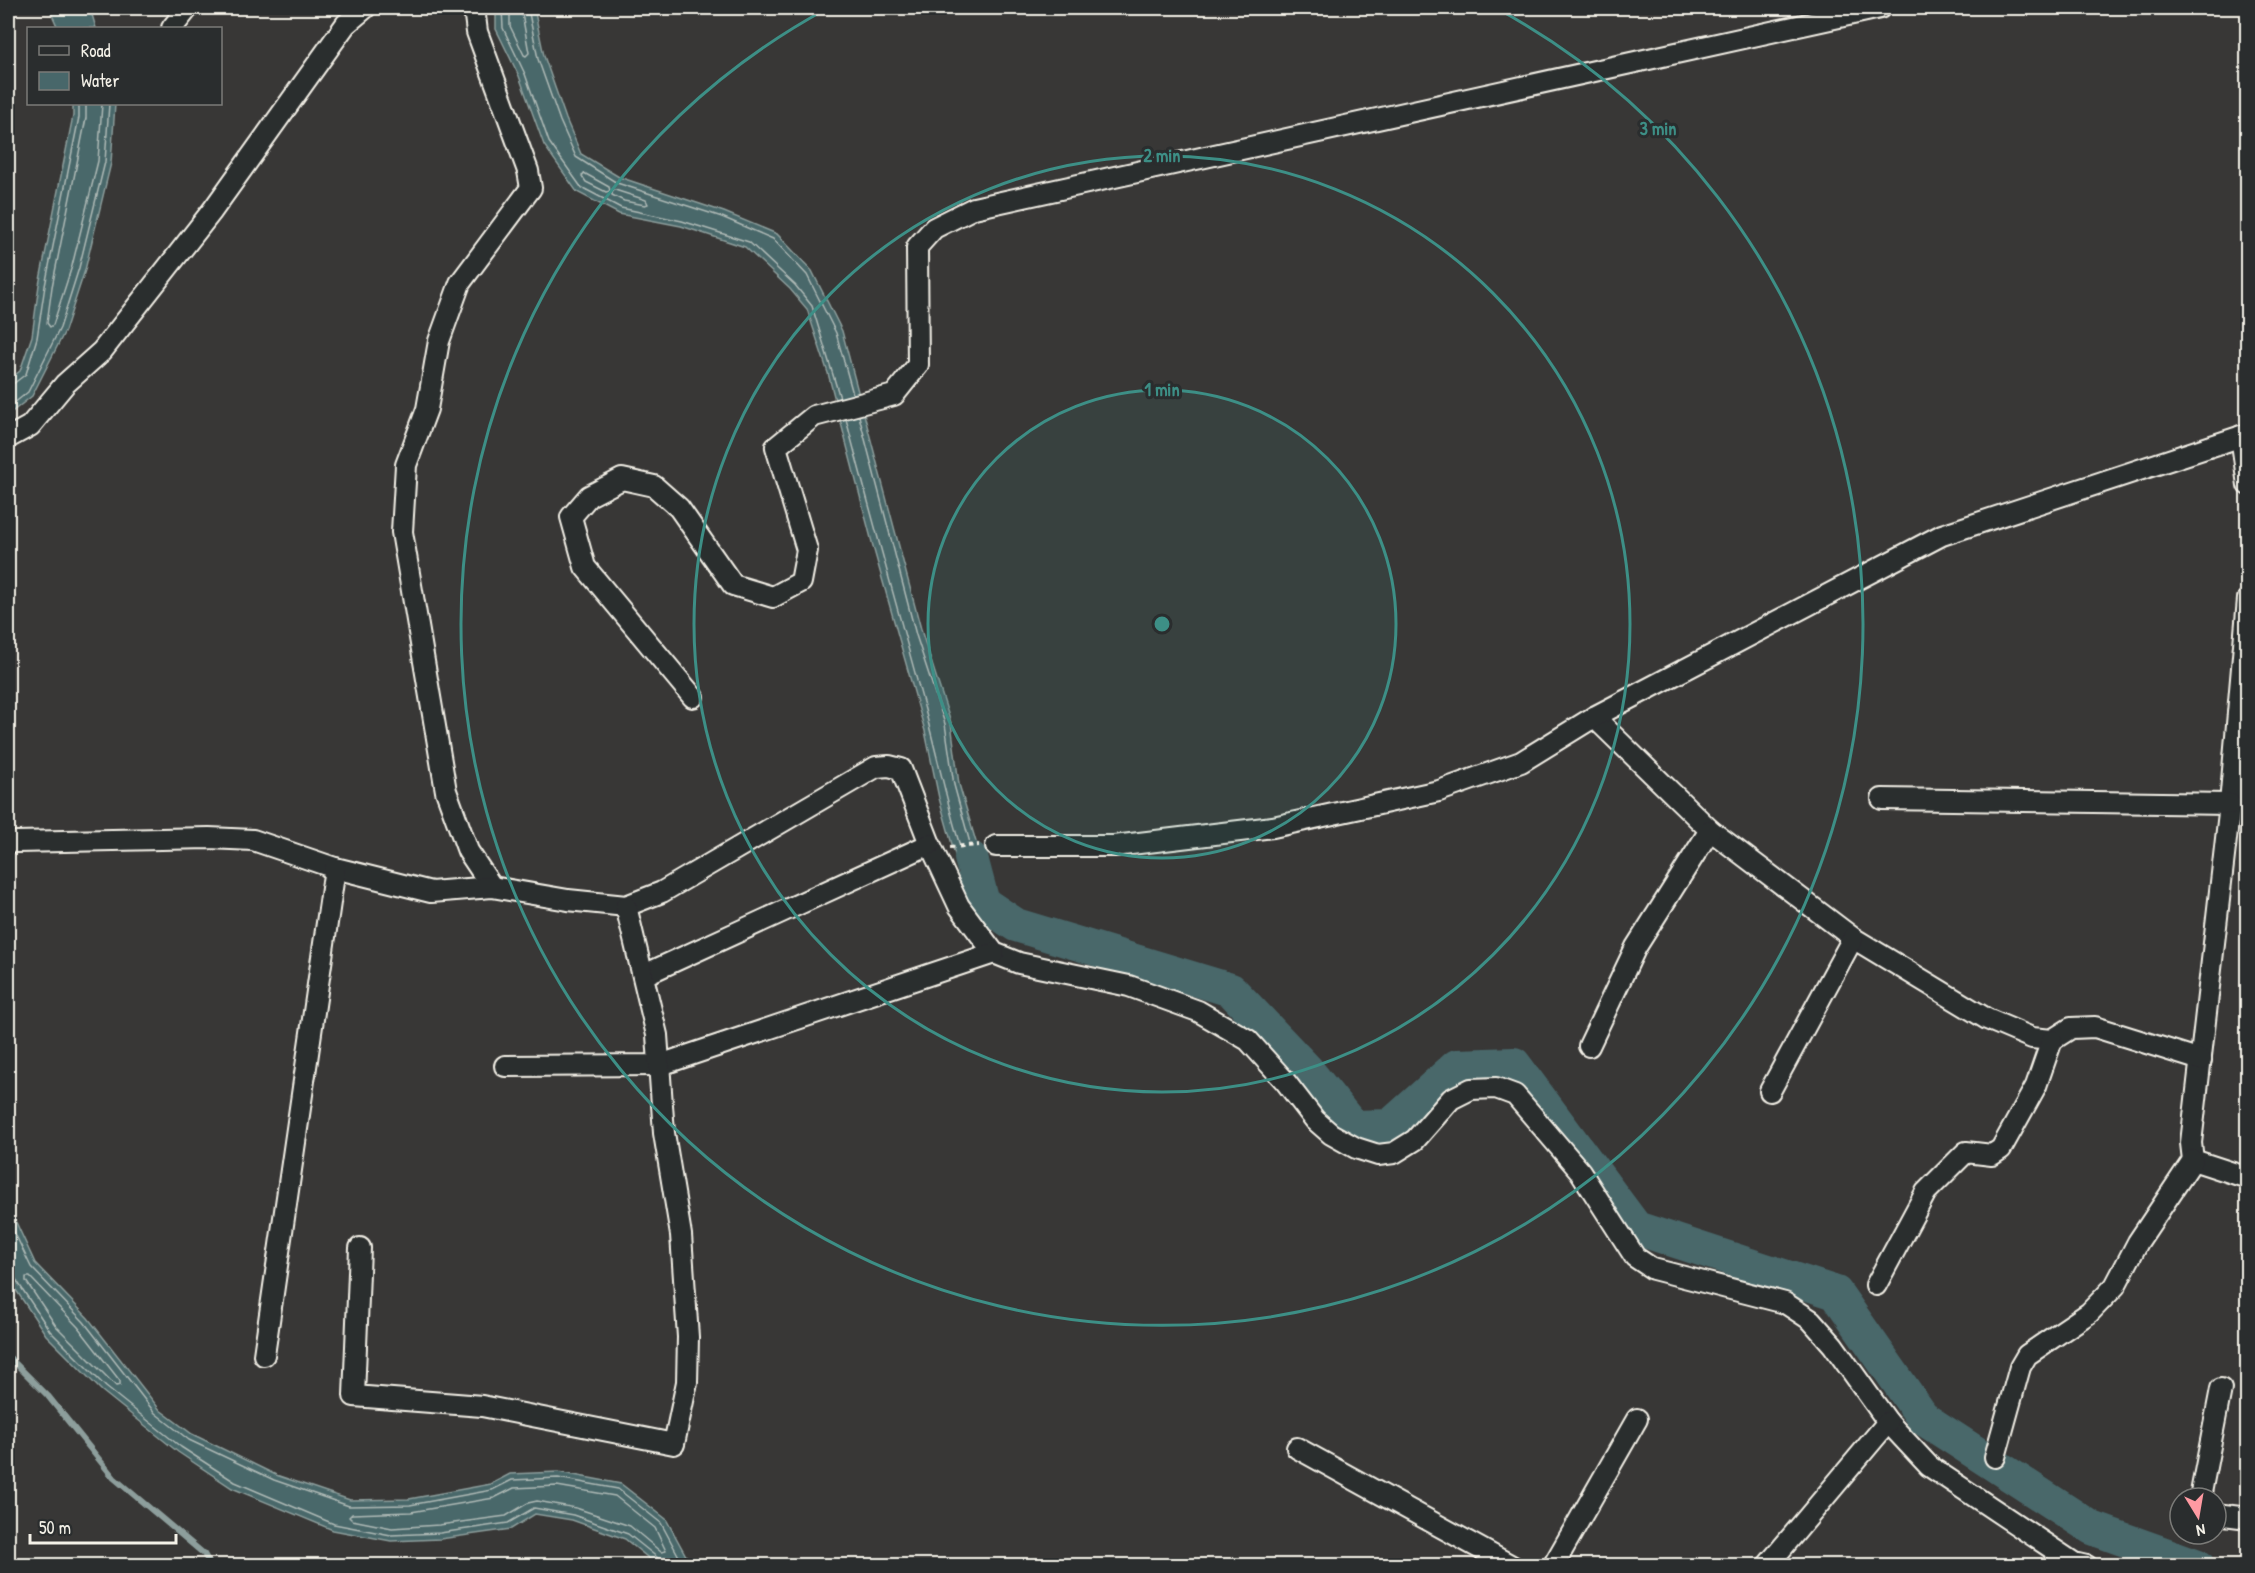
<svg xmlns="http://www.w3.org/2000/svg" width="2255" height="1573" viewBox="0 0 2255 1573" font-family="'Patrick Hand',sans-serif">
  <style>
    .water { fill: #48676a; stroke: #8d9e9c; stroke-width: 1.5 }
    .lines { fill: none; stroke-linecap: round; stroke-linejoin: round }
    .shore { stroke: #afbab6; stroke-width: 1.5 }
    .stream { stroke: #8d9e9c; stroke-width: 6 }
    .river { stroke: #48676a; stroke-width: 34 }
    .street-casing { stroke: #f4f1e8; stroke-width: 24 }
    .path { stroke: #f4f1e8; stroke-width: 4; stroke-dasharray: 4.5 4.5; stroke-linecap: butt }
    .street { stroke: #2a2d2e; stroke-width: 20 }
    .ring { fill: none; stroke: #3d8f86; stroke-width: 3 }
    .centre { fill: #3d8f86; stroke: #2a2d2e; stroke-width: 3 }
    .ring-label { font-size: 18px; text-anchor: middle; font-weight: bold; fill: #3d8f86; stroke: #2a2d2e; stroke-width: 6; stroke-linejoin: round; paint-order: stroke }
  </style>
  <rect width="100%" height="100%" fill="#383736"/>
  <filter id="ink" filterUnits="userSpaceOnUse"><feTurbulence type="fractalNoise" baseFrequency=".0167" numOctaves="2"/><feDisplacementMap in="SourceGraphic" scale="12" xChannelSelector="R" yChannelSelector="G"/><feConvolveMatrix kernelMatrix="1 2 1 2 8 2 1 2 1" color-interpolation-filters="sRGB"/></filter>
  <g filter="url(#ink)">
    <g class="water">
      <polygon points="49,8 90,8 96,28 58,28"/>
      <polygon points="496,8 534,8 544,56 566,119 581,154 619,177 724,212 777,234 812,271 842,331 922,633 951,723 959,784 988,883 983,903 968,891 955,855 939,798 925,731 874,550 828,373 807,309 790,289 745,247 681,226 619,214 577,192 544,145 519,76 496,29"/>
      <polygon points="73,104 115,104 111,163 85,270 65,331 32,396 8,415 8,380 20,371 32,336 39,285 73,116"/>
      <polygon points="8,1205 35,1263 88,1318 160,1410 192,1434 276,1475 350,1500 409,1499 491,1484 510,1474 558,1472 621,1484 666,1519 691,1565 657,1565 625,1539 572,1520 535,1514 511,1529 440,1539 391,1541 333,1530 232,1488 178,1452 102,1391 46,1335 8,1278"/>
    </g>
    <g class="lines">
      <g class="shore">
        <polyline points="502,8 503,28 525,74 549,142 581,187 621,208 682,221 749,242 795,285 812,306 840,398"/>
        <polyline points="510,8 510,26 524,55 526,56 529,53 521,8"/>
        <polyline points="528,8 538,59 560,121 576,157 617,183 722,217 773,239 807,275 836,333 853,394"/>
        <polyline points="86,104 86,118 52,287 47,323 50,327 53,325 72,266 98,161 102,104"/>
        <polygon points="584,173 609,187 610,191 606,192 586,182 582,176"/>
        <polygon points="615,190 646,200 648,204 645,205 624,201 612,195 612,191"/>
        <polyline points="8,385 13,384 26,374 37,338 45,286 79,117 79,104"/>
        <polyline points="8,408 28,392 60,328 79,268 105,162 109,104"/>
        <path d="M846 419C871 515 898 610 924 706 940 766 952 827 973 887L978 889 981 883 954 785 945 724 916 635 859 416"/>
        <polyline points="8,1219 31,1267 84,1322 155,1413 189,1440 274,1480 349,1506 410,1505 492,1490 512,1480 558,1478 618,1489 661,1523 684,1566"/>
        <polyline points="8,1276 15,1278 50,1331 106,1387 181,1447 235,1482 334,1524 391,1535 440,1533 508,1523 534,1508 573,1515 628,1534 658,1558 660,1566"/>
        <polygon points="26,1277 30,1277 78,1327 120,1381 120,1385 116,1386 56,1326 26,1281"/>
        <polygon points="557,1486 615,1496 655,1528 666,1551 661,1552 630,1526 576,1508 537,1501 528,1503 506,1516 439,1525 392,1528 352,1520 349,1517 352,1514 411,1512 494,1498 514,1488"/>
      </g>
      <polyline class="stream" points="8,1356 48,1396 114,1478 204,1554 211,1566"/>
      <polyline class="river" points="971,858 983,903 1016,925 1231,990 1307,1070 1353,1127 1390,1126 1457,1066 1514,1064 1636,1228 1836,1293 1924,1419 2092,1528 2198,1566"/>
      <g class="street-casing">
        <g id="street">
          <polyline points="474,8 477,32 528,171 531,188 460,283 439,341 427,409 406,465 402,532 446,791 468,851 492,887"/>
          <polyline points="172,28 188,8"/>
          <polyline points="2241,436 2248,485"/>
          <polyline points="8,438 30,426 65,384 102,351 212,211 346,24 365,8"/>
          <polyline points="2248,599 2230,804 2191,1143 2193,1160 2248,1178"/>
          <polyline points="693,697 585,567 571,517 589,496 622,479 654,486 679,508 733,585 773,597 801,582 807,550 776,447 814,416 894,395 918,365 917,247 934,228 974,208 1880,8"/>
          <polyline points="1594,717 1710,830 1853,938 1987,1019 2032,1038 2052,1040 2071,1028 2095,1027 2201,1060"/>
          <polyline points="1882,799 2230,804"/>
          <polyline points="16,842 209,838 253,840 335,868 431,892 492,887 568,900 626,906 662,892 876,767 889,766 901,769 930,844 959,906 994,953 1019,963 1129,986 1198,1011 1248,1040 1285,1081 1315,1120 1331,1134 1356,1148 1378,1155 1394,1153 1415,1140 1451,1099 1471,1089 1496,1088 1515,1095 1580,1171 1635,1257 1653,1269 1785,1303 1811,1320 1833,1345 1888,1422 1929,1466 2074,1563 2087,1566"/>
          <polyline points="996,846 1114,846 1273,827 1439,791 1521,762 1594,717 1942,535 2248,434"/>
          <polyline points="644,975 930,844"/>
          <polyline points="1589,1046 1636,947 1710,830"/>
          <polyline points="505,1066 660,1065 994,953"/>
          <polyline points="1770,1091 1853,938"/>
          <polyline points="360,1248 354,1396 482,1406 674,1444 687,1382 688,1337 681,1235 664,1133 657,1035 626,906"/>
          <polyline points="1876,1285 1926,1192 1966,1152 1992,1155 2001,1149 2036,1086 2052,1040"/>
          <polyline points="264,1355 335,868"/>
          <polyline points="1297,1448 1512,1566"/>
          <polyline points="1995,1457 2020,1367 2027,1355 2089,1313 2115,1286 2138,1242 2193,1160"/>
          <polyline points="2200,1498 2221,1389"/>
          <polyline points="2216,1514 2248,1518"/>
          <polyline points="1553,1566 1637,1419"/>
          <polyline points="1767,1566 1888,1422"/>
        </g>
      </g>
      <polyline class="path" points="950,847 979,845"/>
      <use href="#street" class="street"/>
    </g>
  </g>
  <circle cx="1162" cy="624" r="234" fill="#3d8f86" fill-opacity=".12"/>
  <g class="ring">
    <circle cx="1162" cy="624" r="234"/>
    <circle cx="1162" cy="624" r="468"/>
    <path d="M1496 8A701 701 0 1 1 828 8"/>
  </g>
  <circle cx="1162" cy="624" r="9" class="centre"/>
  <g class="ring-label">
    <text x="1658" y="135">3 min</text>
    <text x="1162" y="162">2 min</text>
    <text x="1162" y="396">1 min</text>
  </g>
  <rect width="2255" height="1573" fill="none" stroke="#2a2d2e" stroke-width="30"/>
  <rect x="15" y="15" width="2225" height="1543" fill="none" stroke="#f4f1e8" stroke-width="2" filter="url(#ink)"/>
  <rect x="27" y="27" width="195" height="78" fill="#2a2d2e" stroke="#7b7b78" stroke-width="1.5"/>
  <rect x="39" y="46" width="30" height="9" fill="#2a2d2e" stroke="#7b7b78" stroke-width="1.5"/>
  <text x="81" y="57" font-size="18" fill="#f4f1e8">Road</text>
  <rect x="39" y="72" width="30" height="18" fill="#48676a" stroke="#7b7b78" stroke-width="1.5"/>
  <text x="81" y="87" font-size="18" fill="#f4f1e8">Water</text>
  <g transform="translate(2198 1516) rotate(169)"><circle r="28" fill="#2a2d2e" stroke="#7b7b78" stroke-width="1.5"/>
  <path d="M0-4.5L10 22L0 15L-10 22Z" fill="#ff9aa2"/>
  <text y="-9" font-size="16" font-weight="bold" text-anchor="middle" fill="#f4f1e8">N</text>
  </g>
  <path d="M30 1534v9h146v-9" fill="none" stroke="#f4f1e8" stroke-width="3"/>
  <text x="39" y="1534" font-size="18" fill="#f4f1e8" stroke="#2a2d2e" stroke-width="4.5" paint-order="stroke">50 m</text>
</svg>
